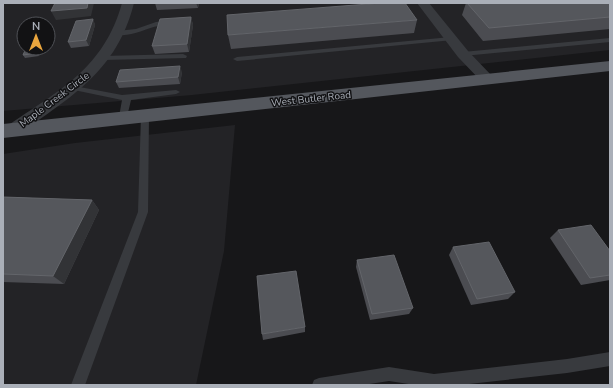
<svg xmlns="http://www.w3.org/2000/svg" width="613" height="388" viewBox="0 0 613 388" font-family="'Nunito Sans',sans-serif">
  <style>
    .built { fill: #232326; fill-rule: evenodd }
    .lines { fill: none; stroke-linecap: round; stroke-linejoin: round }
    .lane { fill: #383a3e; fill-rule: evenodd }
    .street { fill: #383a3e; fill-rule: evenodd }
    .primary { fill: #54575d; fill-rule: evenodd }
    .wall { fill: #4b4c51 }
    .shaded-wall { fill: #323336 }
    .building { fill: #55575c; stroke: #63656a }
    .labels { text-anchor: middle; stroke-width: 3; stroke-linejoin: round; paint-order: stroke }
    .far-street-label { font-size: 10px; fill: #aaafb8; stroke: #121214 }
  </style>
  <rect width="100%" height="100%" fill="#171719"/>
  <g class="built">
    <path d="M3 3H610V50L192 95 3 111ZM24 24H48V48H24Z"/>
    <polygon points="235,125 224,251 196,385 3,385 3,154 75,143"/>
  </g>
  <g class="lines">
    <g class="lane">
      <path d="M172 20 174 21V23C169 24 163 25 158 26 147 28 124 40 114 33L117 31 136 29 156 22Z"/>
      <polygon points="451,37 453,38 453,40 237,61 233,59 237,57"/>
      <polygon points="610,38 610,42 463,56 459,54 463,52"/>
      <polygon points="183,54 187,56 186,58 103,60 99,58 103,56"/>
      <polygon points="69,85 122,95 176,90 180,92 176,94 131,100 127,117 123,120 119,117 122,100 69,89"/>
      <polygon points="145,112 149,115 148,212 85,385 71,385 138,212 141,115"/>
      <polygon points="610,352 610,366 567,373 460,385 415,385 389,381 363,385 312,385 314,380 319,378 389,367 434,374 567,359"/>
    </g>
    <g class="street">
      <path d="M122 3H134C117 71 72 96 19 134L13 136 7 134 5 130 7 126C60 90 104 68 122 3Z"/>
      <polygon points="417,3 429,3 468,51 492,76 494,79 492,82 487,83 482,82 458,57"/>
    </g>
    <polygon class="primary" points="610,61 610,71 3,138 3,124"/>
  </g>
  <g class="wall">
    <polygon points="155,3 199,3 198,8 157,10"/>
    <polygon points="466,3 610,3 610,29 483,41 462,15"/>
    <polygon points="191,17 193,25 189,52 155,54 152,46"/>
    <polygon points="93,19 95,25 89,46 71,48 68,42"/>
    <polygon points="417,20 414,33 231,49 228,35"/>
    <polygon points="26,48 43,48 39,56 25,58 23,55"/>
    <polygon points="182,72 180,84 119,88 116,82"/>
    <polygon points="3,197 92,200 99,210 64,284 3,282"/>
    <polygon points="558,230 610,251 610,280 581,285 550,238"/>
    <polygon points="453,247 515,292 508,299 471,305 449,255"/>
    <polygon points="357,260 413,308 409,314 370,320 356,267"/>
    <polygon points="305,327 305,332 263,340 262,334"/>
  </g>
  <g class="shaded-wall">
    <polygon points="88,3 94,3 91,16 56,20 51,11"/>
    <polygon points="196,3 199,3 198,8"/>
    <polygon points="191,17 193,25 189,52 187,44"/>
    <polygon points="93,19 95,25 89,46 86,40"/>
    <polygon points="40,48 43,48 39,56 37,53"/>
    <polygon points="180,66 182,72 180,84 178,77"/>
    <polygon points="92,200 99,210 64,284 53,276"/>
  </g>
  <g class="building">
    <polygon points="55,3 88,3 87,8 51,11"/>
    <polygon points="381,3 405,3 417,20 228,35 227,15"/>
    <polygon points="467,3 610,3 610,17 489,28"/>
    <polygon points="191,17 187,44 152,46 160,19"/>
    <polygon points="93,19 86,40 68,42 76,21"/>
    <polygon points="26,48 40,48 37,53 23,55"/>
    <polygon points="180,66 178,77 116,82 120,70"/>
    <polygon points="3,197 92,200 53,276 3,274"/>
    <polygon points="591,225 610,251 610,275 590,278 558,230"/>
    <polygon points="489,242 515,292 477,299 453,247"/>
    <polygon points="394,255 413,308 372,314 357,260"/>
    <polygon points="296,271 305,327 262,334 257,276"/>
  </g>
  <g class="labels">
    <g class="far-street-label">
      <text transform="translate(311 98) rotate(-6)" y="4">West Butler Road</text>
      <text transform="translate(54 99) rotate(-37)" y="4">Maple Creek Circle</text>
    </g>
  </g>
  <rect width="613" height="388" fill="none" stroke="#aaafb8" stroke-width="8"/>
  <g transform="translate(36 36)"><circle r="19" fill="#121214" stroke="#4f5156"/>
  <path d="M0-3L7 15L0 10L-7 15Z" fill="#eaa63e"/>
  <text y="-6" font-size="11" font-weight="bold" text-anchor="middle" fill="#aaafb8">N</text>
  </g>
</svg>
